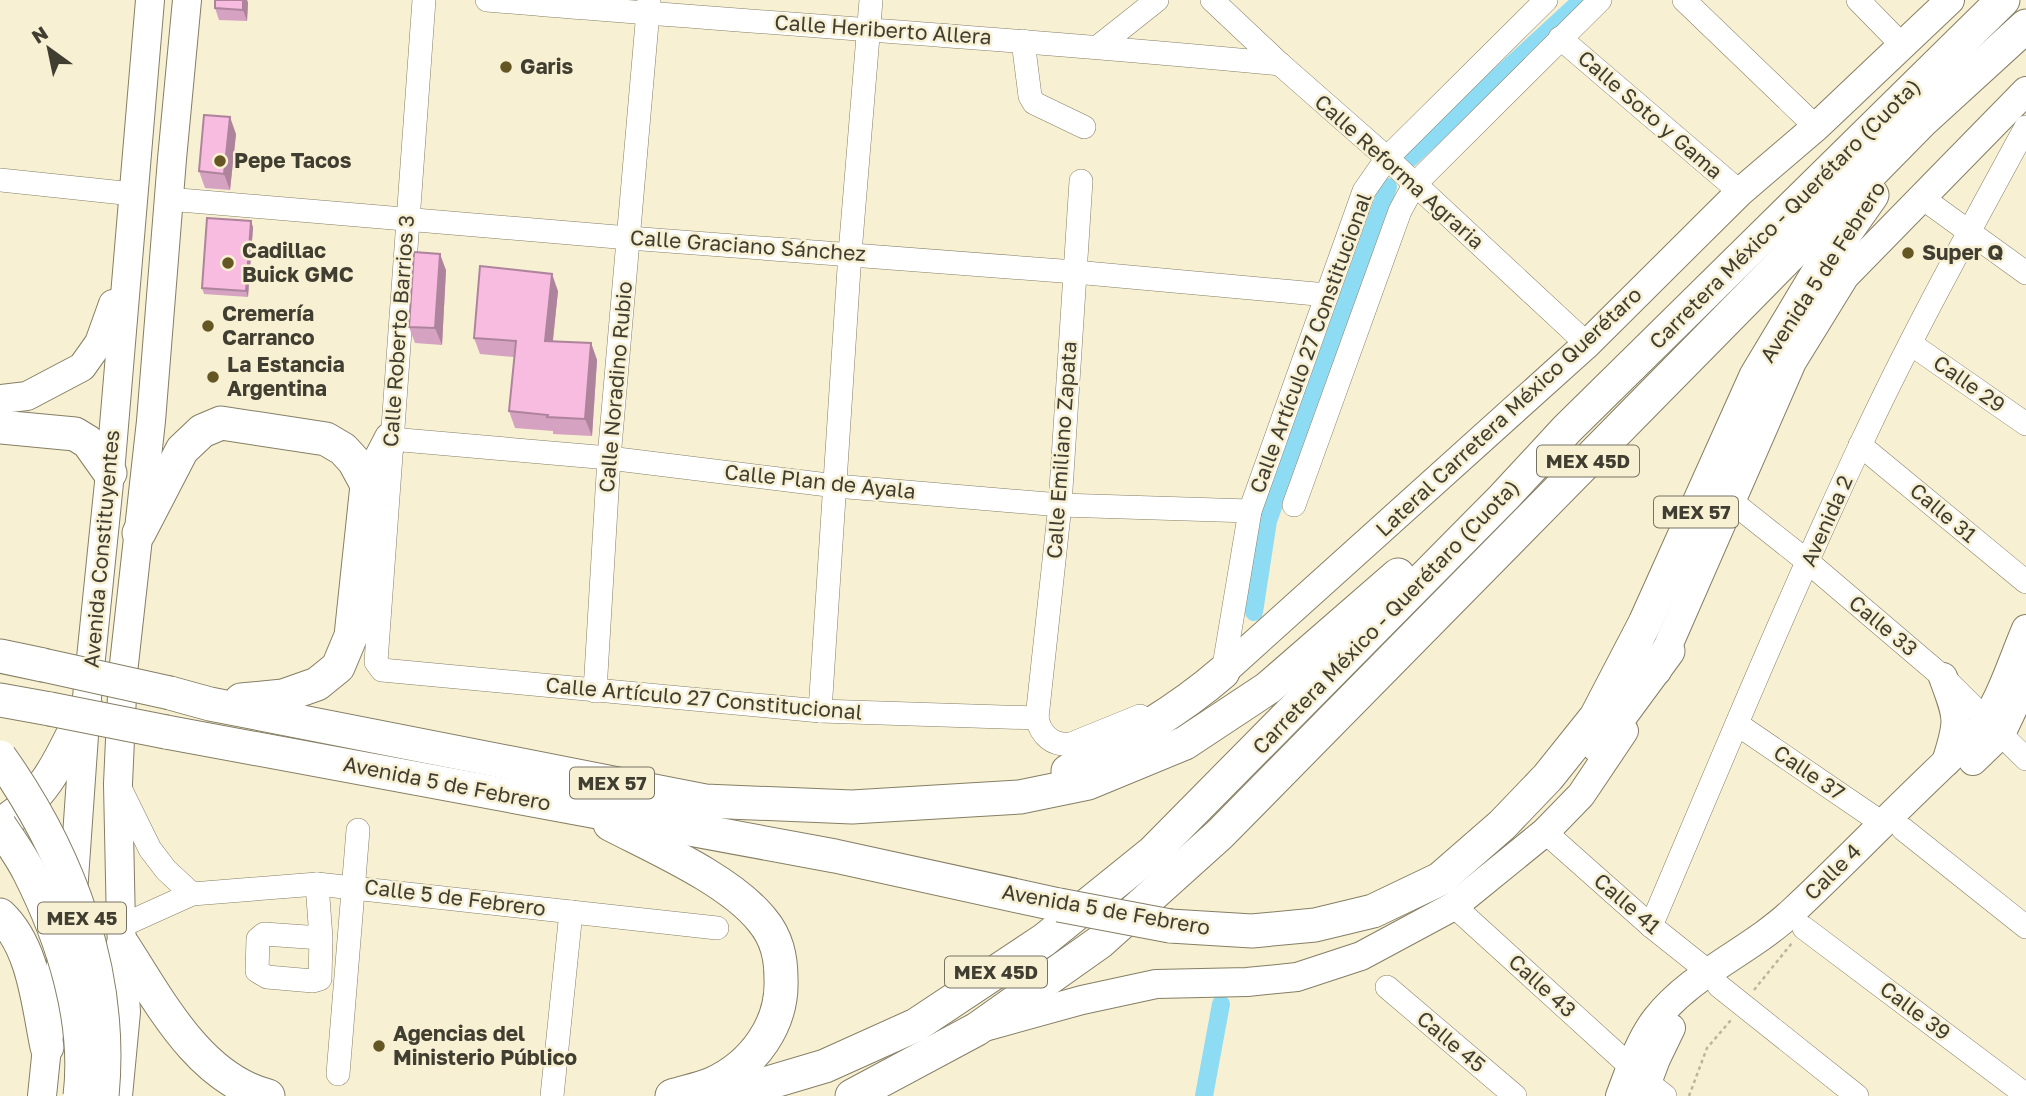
<svg xmlns="http://www.w3.org/2000/svg" width="2026" height="1096" viewBox="0 0 2026 1096" font-family="'Golos Text',sans-serif">
  <style>
    .lines { fill: none; stroke-linecap: round; stroke-linejoin: round }
    .canal { stroke: #8edcf4; stroke-width: 18 }
    .minor-casing { stroke: #857e64; stroke-width: 24 }
    .major-casing { stroke: #857e64; stroke-width: 30 }
    .highway-casing { stroke: #857e64; stroke-width: 35 }
    .path { stroke: #bbb59e; stroke-width: 2.5; stroke-dasharray: 3.5 3.5; stroke-linecap: butt }
    .minor { stroke: #fff; stroke-width: 23 }
    .major { stroke: #fff; stroke-width: 28 }
    .highway { stroke: #fff; stroke-width: 33 }
    .highway-bridge-casing { stroke: #857e64; stroke-width: 35; stroke-linecap: butt }
    .highway-bridge { stroke: #fff; stroke-width: 33 }
    .wall { fill: #d5a2c1 }
    .shaded-wall { fill: #ae849d }
    .building { fill: #f8bce0; stroke: #ae849d; stroke-width: 2 }
    .poi-dot { fill: #645723; stroke: #f7f0d3; stroke-width: 2.5 }
    .labels { text-anchor: middle; stroke-width: 5; stroke-linejoin: round; paint-order: stroke }
    .shield { fill: #f7f0d3; stroke: #777362; stroke-width: 2 }
    .shield-label { font-size: 19px; font-weight: bold; fill: #403d31 }
    .street-label { font-size: 21px; fill: #403d31; stroke: #f7f0d3 }
    .poi-label { font-size: 21px; font-weight: bold; fill: #403d31; stroke: #f7f0d3; text-anchor: start }
  </style>
  <rect width="100%" height="100%" fill="#f7f0d3"/>
  <g class="lines">
    <g class="canal">
      <polyline points="1410,158 1582,0"/>
      <polyline points="1254,612 1268,521 1388,187"/>
      <polyline points="1204,1096 1221,1004"/>
    </g>
    <g class="minor-casing">
      <g id="minor">
        <polyline points="424,0 376,662 382,670 820,711 1037,718"/>
        <path d="M487 0C751 23 1016 38 1280 64"/>
        <polyline points="1212,0 1280,64 1387,158 1587,344"/>
        <polyline points="1684,0 1816,127"/>
        <polyline points="1858,0 1902,45"/>
        <polyline points="1560,38 1740,192"/>
        <polyline points="1023,41 1030,96 1034,103 1084,127"/>
        <polyline points="1099,46 1157,0"/>
        <polyline points="0,180 133,194"/>
        <path d="M1081 181 1060 505 1037 718C1041 736 1053 746 1071 744L1140 716"/>
        <polyline points="1921,197 2026,273"/>
        <polyline points="168,199 629,238 1075,272 1327,295"/>
        <polyline points="1911,344 2026,424"/>
        <polyline points="391,439 609,458 836,486 1060,505 1250,511"/>
        <polyline points="1860,445 2026,582"/>
        <polyline points="1731,501 1808,562 1943,677 2026,759"/>
        <polyline points="1294,505 1400,211 1414,185 1600,0"/>
        <polyline points="1217,676 1223,672 1250,511 1364,191 1387,158 1546,0"/>
        <polyline points="595,691 609,458 649,0"/>
        <polyline points="820,711 850,253 871,0"/>
        <polyline points="1737,724 1882,823"/>
        <polyline points="120,788 150,849 166,870 192,894"/>
        <polyline points="1903,829 2026,927"/>
        <polyline points="1545,832 1651,926 1710,973"/>
        <polyline points="317,884 321,938 320,979 313,981 267,977 257,971 258,939 264,934 321,938"/>
        <polyline points="1454,906 1631,1067"/>
        <polyline points="121,926 192,894 317,884 717,928"/>
        <path d="M1651 926C1719 766 1786 604 1860 446 1910 338 1969 232 2026 127"/>
        <polyline points="1804,928 2026,1095"/>
        <polyline points="1719,986 1857,1096"/>
        <polyline points="1387,987 1515,1096"/>
        <polyline points="338,1074 358,830"/>
        <polyline points="1647,1082 1665,1096"/>
        <polyline points="552,1096 571,912"/>
      </g>
    </g>
    <g class="major-casing">
      <g id="major">
        <polyline points="0,399 27,396 82,367 99,343 113,304"/>
        <polyline points="1657,671 1792,362 1845,276 2026,91"/>
        <polyline points="1223,672 1587,344 1740,192 1816,127 1950,0"/>
        <path d="M1943 677C1958 718 1960 719 1946 762"/>
        <polyline points="1973,761 2001,734 2026,681"/>
        <polyline points="73,893 86,707 110,473 150,0"/>
        <polyline points="988,1026 1082,1000 1156,984 1247,982 1297,977 1361,956 1454,906 1545,832 1581,795 1624,731"/>
        <polyline points="42,1096 47,1047 62,957"/>
        <polyline points="118,1096 126,1012 121,926 118,784 123,673 151,421 172,159 187,0"/>
        <path d="M1620 1096C1630 1070 1639 1041 1656 1019 1692 973 1751 951 1793 911 1855 853 1913 791 1976 734 2000 703 2011 664 2026 629"/>
        <polyline points="1642,1096 1656,1059 1671,1028"/>
      </g>
    </g>
    <g class="highway-casing">
      <g id="highway">
        <polyline points="0,427 75,434 88,442 110,473"/>
        <polyline points="367,485 391,439"/>
        <polyline points="139,533 182,450 202,431 221,423 326,439 343,449 354,461 367,485 351,636 338,667 317,684 283,696 241,700"/>
        <polyline points="0,656 43,665"/>
        <polyline points="170,693 210,704 705,801 852,807 1020,797 1088,783 1185,743 1268,688 1398,575"/>
        <polyline points="0,700 50,709"/>
        <polyline points="166,732 835,856 1059,905"/>
        <polyline points="1598,746 1668,651"/>
        <path d="M1068 771C1123 742 1176 713 1223 672"/>
        <path d="M0 824C46 799 64 752 86 707"/>
        <path d="M610 824C656 848 730 880 762 920 777 938 781 957 781 979 783 1024 754 1065 712 1084 700 1089 685 1092 672 1096"/>
        <path d="M0 915C34 947 38 1004 47 1047"/>
        <polyline points="1170,926 1252,931 1315,925 1373,911 1440,879 1502,825 1548,777 1596,717 1645,623 1756,376 1822,266 1872,195"/>
        <path d="M123 945C159 1000 198 1078 268 1096"/>
        <polyline points="724,1096 825,1066 916,1025 1044,940 1153,852 1504,497 1567,429 2003,0"/>
        <polyline points="852,1096 977,1029 1100,942 1220,834 1923,120 2026,26"/>
      </g>
    </g>
    <g class="path">
      <polyline points="1754,990 1792,943"/>
      <polyline points="1689,1096 1707,1048 1731,1020"/>
    </g>
    <use href="#minor" class="minor"/>
    <use href="#major" class="major"/>
    <use href="#highway" class="highway"/>
    <g class="highway-bridge-casing">
      <g id="highway-bridge">
        <polyline points="43,665 170,693"/>
        <polyline points="50,709 166,732"/>
        <path d="M0 757C70 856 114 974 102 1096"/>
        <path d="M0 826C10 841 21 856 29 872 63 939 89 1020 80 1096"/>
        <polyline points="1059,905 1170,926"/>
      </g>
    </g>
    <use href="#highway-bridge" class="highway-bridge"/>
  </g>
  <g class="wall">
    <polygon points="215,0 247,0 248,3 247,21 219,20 215,8"/>
    <polygon points="236,134 230,190 205,188 199,171"/>
    <polygon points="253,227 248,297 204,294 202,288"/>
    <polygon points="446,270 442,345 415,343 409,327"/>
    <polygon points="558,291 553,341 591,343 597,360 592,436 553,434 553,431 515,428 509,411 514,357 480,354 474,338"/>
  </g>
  <g class="shaded-wall">
    <polygon points="243,0 247,0 248,3 247,21 243,10"/>
    <polygon points="230,117 236,134 230,190 224,174"/>
    <polygon points="251,221 253,227 248,297 246,291"/>
    <polygon points="440,254 446,270 442,345 435,328"/>
    <polygon points="552,274 558,291 551,357 545,341"/>
    <polygon points="591,343 597,360 592,436 585,419"/>
  </g>
  <g class="building">
    <polygon points="215,0 243,0 243,10 215,8"/>
    <polygon points="204,115 230,117 224,174 199,171"/>
    <polygon points="207,218 251,221 246,291 202,288"/>
    <polygon points="414,252 440,254 435,328 409,327"/>
    <polygon points="480,266 552,274 545,341 591,343 585,419 547,417 548,415 509,411 516,341 474,338"/>
  </g>
  <g class="poi-dot">
    <circle cx="506" cy="67" r="7"/>
    <circle cx="220" cy="161" r="7"/>
    <circle cx="1908" cy="253" r="7"/>
    <circle cx="228" cy="263" r="7"/>
    <circle cx="208" cy="326" r="7"/>
    <circle cx="213" cy="377" r="7"/>
    <circle cx="379" cy="1046" r="7"/>
  </g>
  <g class="labels">
    <g class="shield">
      <rect x="1537" y="445.5" width="102" height="31" rx="5"/>
      <rect x="1654" y="496.5" width="84" height="31" rx="5"/>
      <rect x="570" y="767.5" width="84" height="31" rx="5"/>
      <rect x="38" y="902.5" width="88" height="31" rx="5"/>
      <rect x="945" y="956.5" width="102" height="31" rx="5"/>
    </g>
    <g class="shield-label">
      <text x="1588" y="468">MEX 45D</text>
      <text x="1696" y="519">MEX 57</text>
      <text x="612" y="790">MEX 57</text>
      <text x="82" y="925">MEX 45</text>
      <text x="996" y="979">MEX 45D</text>
    </g>
    <g class="street-label">
      <text transform="translate(883 30) rotate(4)" y="7">Calle Heriberto Allera</text>
      <text transform="translate(1650 115) rotate(41)" y="7">Calle Soto y Gama</text>
      <text transform="translate(1399 172) rotate(42)" y="7">Calle Reforma Agraria</text>
      <text transform="translate(1785 214) rotate(-45)" y="7">Carretera México - Querétaro (Cuota)</text>
      <text transform="translate(748 246) rotate(4)" y="7">Calle Graciano Sánchez</text>
      <text transform="translate(1823 272) rotate(-57)" y="7">Avenida 5 de Febrero</text>
      <text transform="translate(399 331) rotate(-86)" y="7">Calle Roberto Barrios 3</text>
      <text transform="translate(1311 343) rotate(-70)" y="7">Calle Artículo 27 Constitucional</text>
      <text transform="translate(1969 384) rotate(35)" y="7">Calle 29</text>
      <text transform="translate(616 387) rotate(-85)" y="7">Calle Noradino Rubio</text>
      <text transform="translate(1509 412) rotate(-43)" y="7">Lateral Carretera México Querétaro</text>
      <text transform="translate(1062 450) rotate(-86)" y="7">Calle Emiliano Zapata</text>
      <text transform="translate(820 482) rotate(6)" y="7">Calle Plan de Ayala</text>
      <text transform="translate(1943 513) rotate(40)" y="7">Calle 31</text>
      <text transform="translate(1827 521) rotate(-66)" y="7">Avenida 2</text>
      <text transform="translate(102 549) rotate(-85)" y="7">Avenida Constituyentes</text>
      <text transform="translate(1386 617) rotate(-46)" y="7">Carretera México - Querétaro (Cuota)</text>
      <text transform="translate(1883 626) rotate(40)" y="7">Calle 33</text>
      <text transform="translate(704 699) rotate(5)" y="7">Calle Artículo 27 Constitucional</text>
      <text transform="translate(1809 773) rotate(34)" y="7">Calle 37</text>
      <text transform="translate(447 784) rotate(11)" y="7">Avenida 5 de Febrero</text>
      <text transform="translate(1833 872) rotate(-45)" y="7">Calle 4</text>
      <text transform="translate(455 898) rotate(7)" y="7">Calle 5 de Febrero</text>
      <text transform="translate(1627 904) rotate(41)" y="7">Calle 41</text>
      <text transform="translate(1106 910) rotate(10)" y="7">Avenida 5 de Febrero</text>
      <text transform="translate(1542 986) rotate(42)" y="7">Calle 43</text>
      <text transform="translate(1915 1011) rotate(37)" y="7">Calle 39</text>
      <text transform="translate(1451 1042) rotate(40)" y="7">Calle 45</text>
    </g>
    <g class="poi-label">
      <text x="520" y="74">Garis</text>
      <text x="234" y="168">Pepe Tacos</text>
      <text x="242" y="258">Cadillac<tspan x="242" dy="24">Buick GMC</tspan></text>
      <text x="1922" y="260">Super Q</text>
      <text x="222" y="321">Cremería<tspan x="222" dy="24">Carranco</tspan></text>
      <text x="227" y="372">La Estancia<tspan x="227" dy="24">Argentina</tspan></text>
      <text x="393" y="1041">Agencias del<tspan x="393" dy="24">Ministerio Público</tspan></text>
    </g>
  </g>
  <g transform="translate(49 49) rotate(327)" stroke="#f7f0d3" stroke-width="5" paint-order="stroke">
  <path d="M0-5L12 26L0 18L-12 26Z" fill="#403d31"/>
  <text y="-10" font-size="19" font-weight="bold" text-anchor="middle" fill="#403d31">N</text>
  </g>
</svg>
